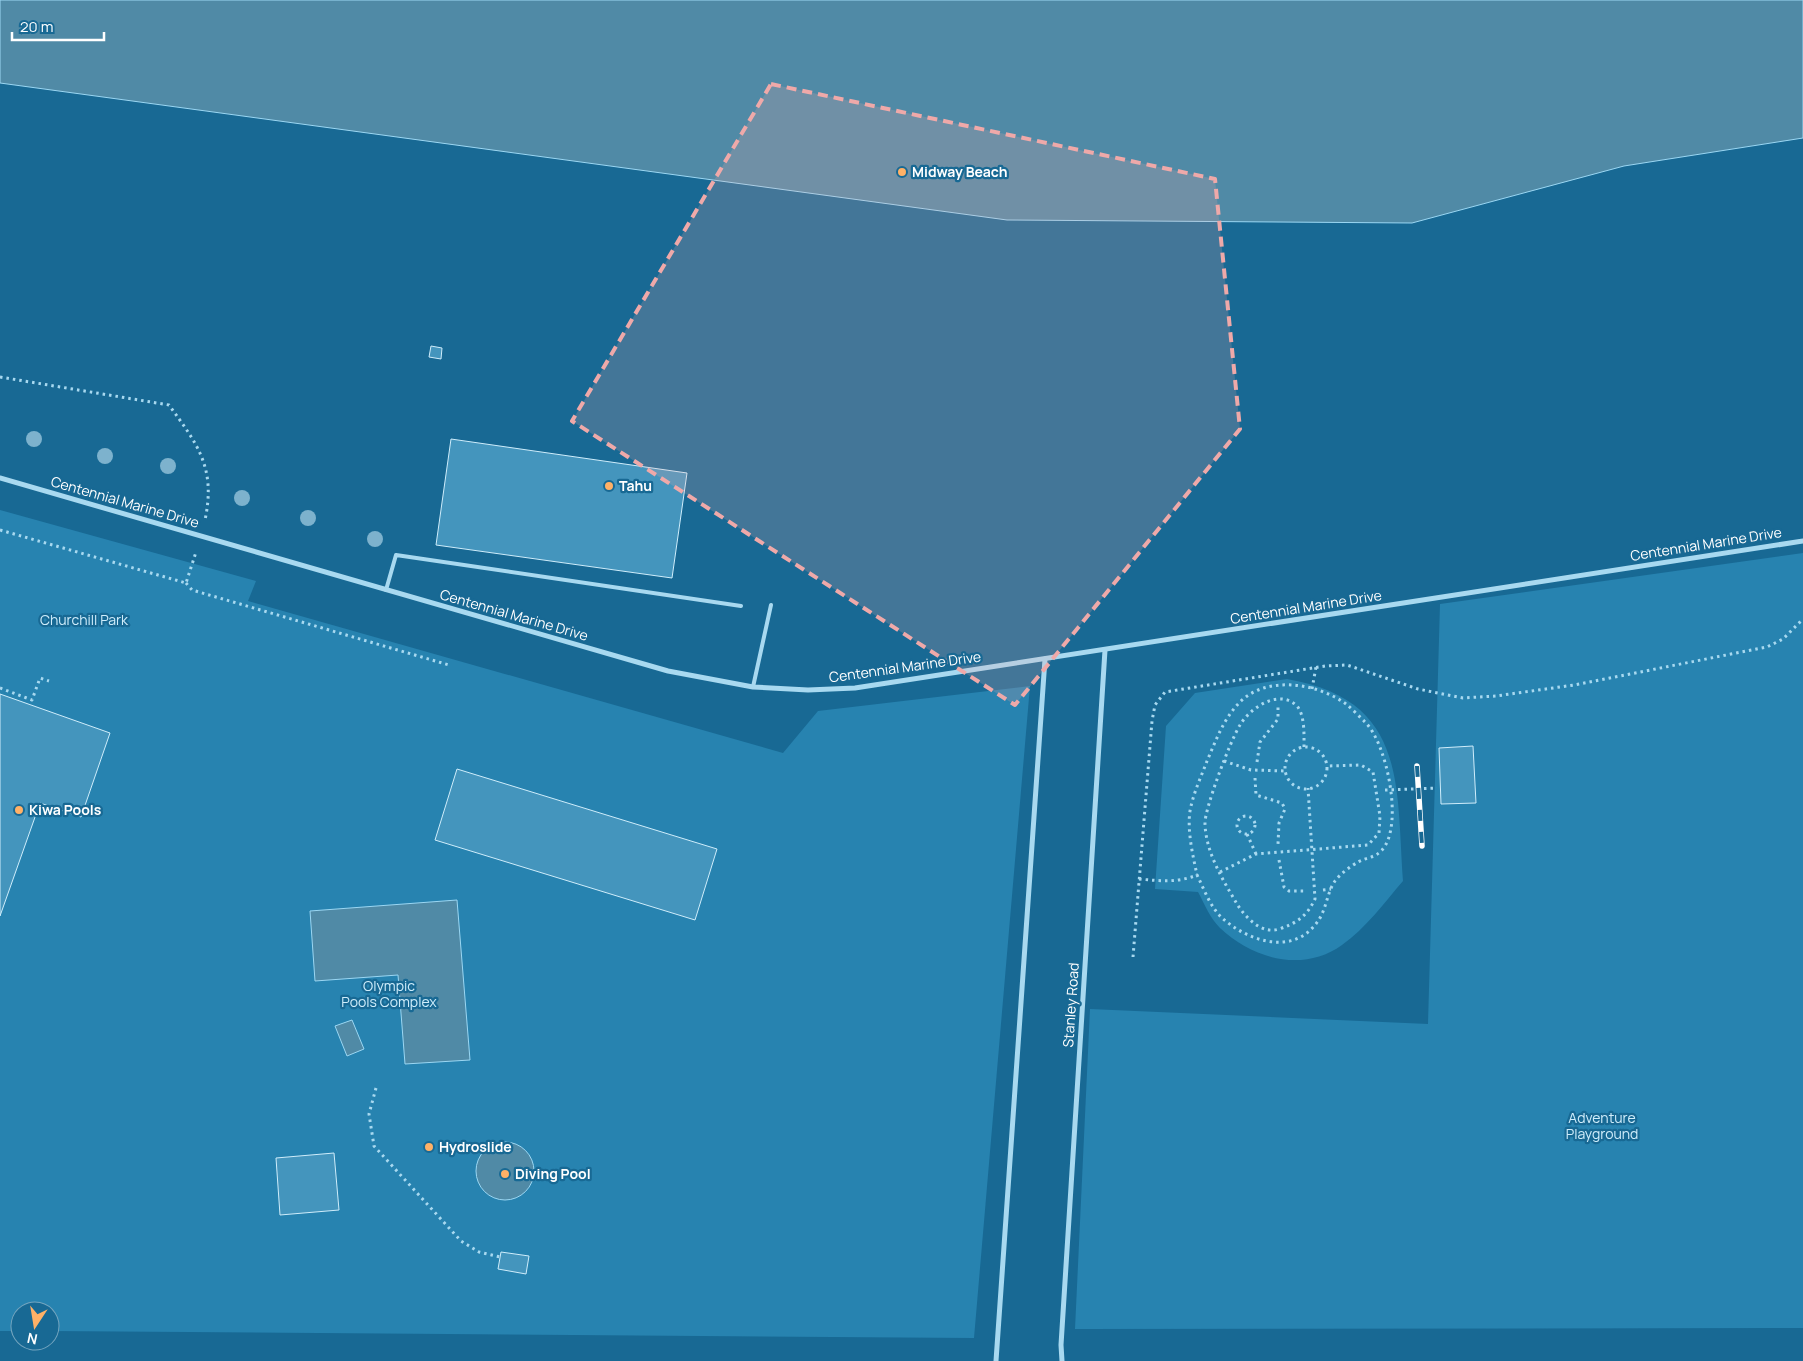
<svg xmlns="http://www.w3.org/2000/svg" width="1803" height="1361" viewBox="0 0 1803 1361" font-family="Manrope,sans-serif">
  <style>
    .green { fill: #2783b0 }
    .water { fill: #508aa6; stroke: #9bd7f3 }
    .building { fill: #4495bd; stroke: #cfedfb }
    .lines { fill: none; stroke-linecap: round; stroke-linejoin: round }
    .path { stroke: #a8d9f0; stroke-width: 3; stroke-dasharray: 2.5 4; stroke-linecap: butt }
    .service { stroke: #a8d9f0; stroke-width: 4 }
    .minor { stroke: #a8d9f0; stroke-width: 5 }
    .rail-casing { stroke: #fff; stroke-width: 5.5 }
    .rail { stroke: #186994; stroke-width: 4; stroke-dasharray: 11; stroke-linecap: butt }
    .tree { fill: #7db2cd }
    .marked { fill: #efa9a9; fill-opacity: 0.2; stroke: #efa9a9; stroke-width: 4; stroke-dasharray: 10 6; stroke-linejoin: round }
    .poi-dot { fill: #ffb167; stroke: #186994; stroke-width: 2 }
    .labels { text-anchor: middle; stroke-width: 4.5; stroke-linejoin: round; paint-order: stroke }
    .poi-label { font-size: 14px; font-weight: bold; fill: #fff; stroke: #186994; text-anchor: start }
    .street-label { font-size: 14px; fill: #fff; stroke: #186994 }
    .park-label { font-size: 14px; fill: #cfedfb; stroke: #186994 }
  </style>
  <rect width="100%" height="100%" fill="#186994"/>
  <g class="green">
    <polygon points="0,510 256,581 248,601 783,753 818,711 1030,686 974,1338 50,1331 50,1311 20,1311 20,1331 0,1331"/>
    <polygon points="1803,553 1803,1328 1075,1329 1090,1009 1428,1024 1440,604"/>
    <path d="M1287 679C1407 700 1396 783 1403 881 1384 903 1366 928 1342 945 1303 973 1253 959 1220 928 1210 918 1205 905 1198 892L1155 889 1166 726 1195 693Z"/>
  </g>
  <g class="water">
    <polygon points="0,0 1803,0 1803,138 1624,166 1412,223 1007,220 0,83"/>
    <polygon points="457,900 470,1060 405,1064 398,975 315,981 310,911"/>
    <polygon points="352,1020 364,1049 347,1056 335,1026"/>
    <circle cx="505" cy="1171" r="29"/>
  </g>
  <g class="building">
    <polygon points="431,346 442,348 441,359 429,357"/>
    <polygon points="451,439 687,473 672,578 436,545"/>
    <polygon points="0,694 110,733 81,817 40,803 0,916"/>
    <polygon points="1473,746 1476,803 1441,804 1439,748"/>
    <polygon points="457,769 717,849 695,920 435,840"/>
    <polygon points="334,1153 339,1210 280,1215 276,1158"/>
    <polygon points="501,1252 529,1256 526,1274 498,1269"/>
  </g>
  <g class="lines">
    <g class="path">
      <path d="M0 377 169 405C198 445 216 468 205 520"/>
      <polyline points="0,530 186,583 196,552"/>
      <polyline points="186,583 192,590 449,665"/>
      <polyline points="0,688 32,700 40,678 49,681"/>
      <polyline points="1312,689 1316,667"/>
      <path d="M1304 747C1304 736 1305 715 1297 706 1279 688 1250 708 1240 725 1231 739 1204 810 1205 824 1206 853 1223 880 1237 904 1245 917 1262 935 1279 929 1297 923 1307 916 1315 899L1308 788"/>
      <circle cx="1306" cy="768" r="21"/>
      <polyline points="1224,761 1251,770 1286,771"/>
      <polyline points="1257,762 1260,742 1278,719 1278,707"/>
      <polyline points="1255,778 1256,795 1282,803 1285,809 1279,823 1278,844"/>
      <polyline points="1385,790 1437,788"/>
      <circle cx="1246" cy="825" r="9"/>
      <polyline points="1247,834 1256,854"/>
      <polyline points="1279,860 1284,887 1289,891 1306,891"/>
      <polyline points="1220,872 1256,854 1368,845 1379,833 1380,816 1373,772 1361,765 1327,766"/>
      <path d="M1139 879C1160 881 1177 883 1197 875 1204 889 1210 906 1221 917 1246 940 1290 956 1315 925 1327 911 1326 894 1335 881 1340 874 1351 866 1358 862 1367 857 1375 858 1382 850 1404 826 1387 743 1365 722 1359 716 1352 709 1346 704 1317 683 1267 675 1240 702 1224 718 1216 740 1207 761 1201 777 1193 794 1190 811 1187 831 1193 856 1197 875"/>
      <polyline points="1323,890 1331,889"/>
      <polyline points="1133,957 1152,721 1155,705 1165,692 1325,666 1347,665 1418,689 1463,698 1496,696 1574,685 1767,647 1783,639 1803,619"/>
      <polyline points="376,1088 369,1114 374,1146 461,1241 479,1252 500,1257"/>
    </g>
    <g class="service">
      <polyline points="386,590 396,555 741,606"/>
      <polyline points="753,687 771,605"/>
    </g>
    <g class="minor">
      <polyline points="0,478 668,671 753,687 808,690 855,688 1803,541"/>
      <polyline points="996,1361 1045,659"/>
      <polyline points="1062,1361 1061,1345 1105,650"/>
    </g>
    <g class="rail-casing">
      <polyline id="rail" points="1417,766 1422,846"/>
    </g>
    <use href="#rail" class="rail"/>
  </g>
  <g class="tree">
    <circle cx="34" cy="439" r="8"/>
    <circle cx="105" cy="456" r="8"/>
    <circle cx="168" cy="466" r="8"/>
    <circle cx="242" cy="498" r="8"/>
    <circle cx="308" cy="518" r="8"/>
    <circle cx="375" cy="539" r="8"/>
  </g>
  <path class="marked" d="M771 84 1215 179 1240 429 1015 705 572 421Z"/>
  <g class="poi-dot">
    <circle cx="902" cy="172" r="5"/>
    <circle cx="609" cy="486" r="5"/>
    <circle cx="19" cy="810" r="5"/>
    <circle cx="429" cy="1147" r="5"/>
    <circle cx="505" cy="1174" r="5"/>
  </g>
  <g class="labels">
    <g class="poi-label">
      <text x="912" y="177">Midway Beach</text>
      <text x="619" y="491">Tahu</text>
      <text x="29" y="815">Kiwa Pools</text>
      <text x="439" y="1152">Hydroslide</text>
      <text x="515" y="1179">Diving Pool</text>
    </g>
    <g class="street-label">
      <text transform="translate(125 502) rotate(16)" y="5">Centennial Marine Drive</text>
      <text transform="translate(1706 544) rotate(-9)" y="5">Centennial Marine Drive</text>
      <text transform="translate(1306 607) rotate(-9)" y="5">Centennial Marine Drive</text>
      <text transform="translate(514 615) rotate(16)" y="5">Centennial Marine Drive</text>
      <text transform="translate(905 667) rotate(-8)" y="5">Centennial Marine Drive</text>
      <text transform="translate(1071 1005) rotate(-86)" y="5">Stanley Road</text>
    </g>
    <g class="park-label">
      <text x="84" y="625">Churchill Park</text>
      <text x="389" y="991">Olympic<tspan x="389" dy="16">Pools Complex</tspan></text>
      <text x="1602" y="1123">Adventure<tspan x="1602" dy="16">Playground</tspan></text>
    </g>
  </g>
  <g transform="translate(35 1326) rotate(192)"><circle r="24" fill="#186994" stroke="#74a5bf"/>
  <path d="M0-4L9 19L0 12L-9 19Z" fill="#ffb167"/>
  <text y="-8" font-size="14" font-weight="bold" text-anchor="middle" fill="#ffffff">N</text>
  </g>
  <path d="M12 32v8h92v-8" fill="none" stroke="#ffffff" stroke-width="2.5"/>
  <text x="20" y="32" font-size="15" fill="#ffffff" stroke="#186994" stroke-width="4" paint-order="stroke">20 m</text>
</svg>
